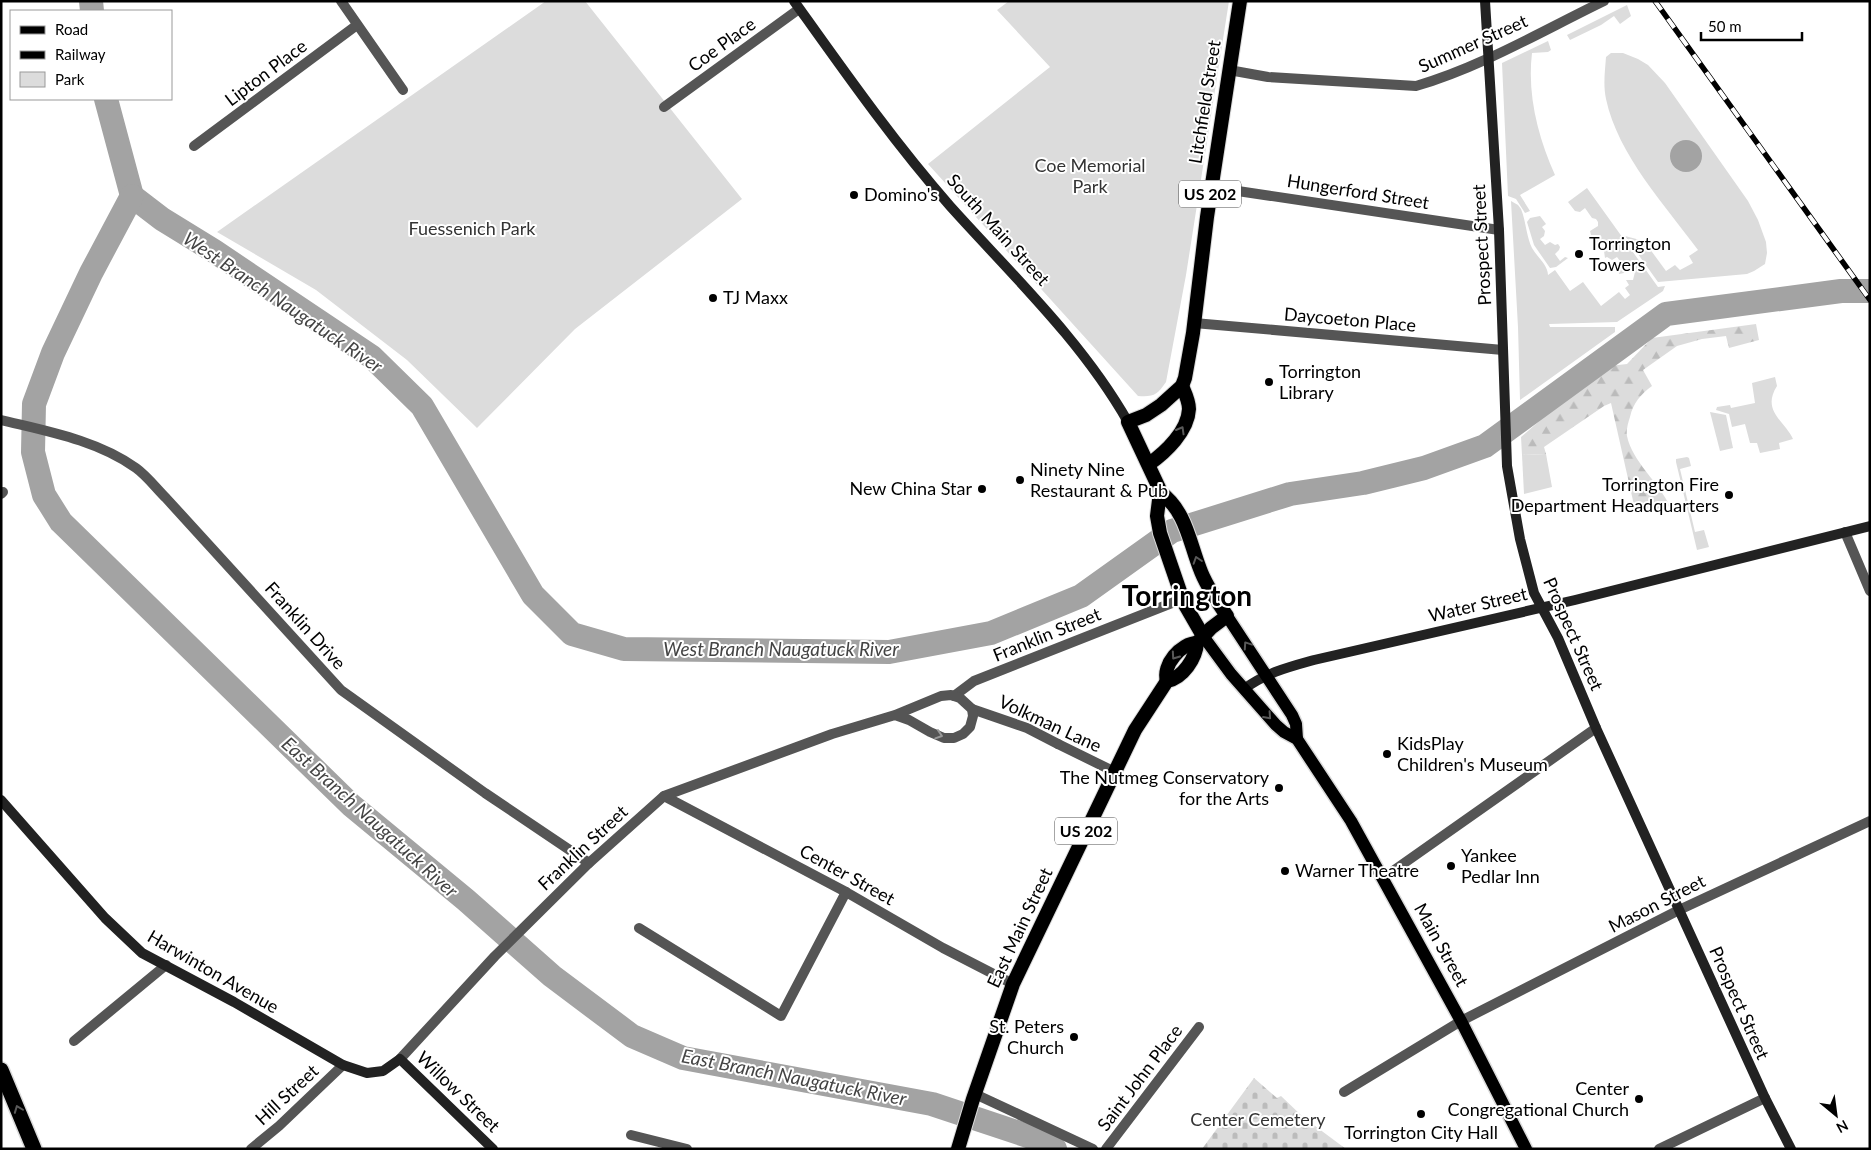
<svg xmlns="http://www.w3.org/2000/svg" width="1871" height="1150" viewBox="0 0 1871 1150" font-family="Lato,sans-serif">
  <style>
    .green { fill: #dcdcdc }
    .forest { fill: url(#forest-firs) }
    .cemetery { fill: url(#cemetery-stones) }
    .water { fill: #a3a3a3 }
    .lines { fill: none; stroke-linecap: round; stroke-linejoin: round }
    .river { stroke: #a3a3a3; stroke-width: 24 }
    .primary-casing { stroke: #dbdbdb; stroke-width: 15 }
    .trunk-casing { stroke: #dbdbdb; stroke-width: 16 }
    .motorway-casing { stroke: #dbdbdb; stroke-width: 18 }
    .pedestrian { stroke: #555; stroke-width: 10 }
    .minor { stroke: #555; stroke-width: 10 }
    .secondary { stroke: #222; stroke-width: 10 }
    .primary { stroke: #000; stroke-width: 12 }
    .trunk { stroke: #000; stroke-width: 14 }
    .motorway { stroke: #000; stroke-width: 15 }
    .rail-casing { stroke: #000; stroke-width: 5.5 }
    .rail { stroke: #fff; stroke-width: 4; stroke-dasharray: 11; stroke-linecap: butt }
    .oneway { stroke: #595959 }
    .oneway2 { stroke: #999 }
    .poi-dot { fill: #000; stroke: #fff; stroke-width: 2 }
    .labels { text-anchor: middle; stroke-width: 4; stroke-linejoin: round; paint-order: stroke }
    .shield { fill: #fff; stroke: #4c4c4c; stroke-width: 1 }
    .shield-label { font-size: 16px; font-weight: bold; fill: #000 }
    .street-label { font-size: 18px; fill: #000; stroke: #fff }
    .park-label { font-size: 18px; fill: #333; stroke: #fff }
    .poi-label { font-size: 18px; fill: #000; stroke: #fff; text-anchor: start }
    .water-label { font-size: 19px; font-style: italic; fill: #444; stroke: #fff }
    .town-label { font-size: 28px; font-weight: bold; fill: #000; stroke: #fff }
  </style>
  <defs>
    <pattern id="forest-firs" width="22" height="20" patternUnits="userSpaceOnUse" patternTransform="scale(1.25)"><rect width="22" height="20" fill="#dcdcdc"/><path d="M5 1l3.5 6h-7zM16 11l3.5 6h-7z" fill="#bbb"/></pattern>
    <pattern id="cemetery-stones" width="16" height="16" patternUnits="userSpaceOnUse" patternTransform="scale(1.25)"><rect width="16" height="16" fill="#dcdcdc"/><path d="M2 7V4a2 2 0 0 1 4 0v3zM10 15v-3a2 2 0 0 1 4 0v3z" fill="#bbb"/></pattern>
  </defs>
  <rect width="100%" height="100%" fill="#fff"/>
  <g class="green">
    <polygon points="546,1 585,1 742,199 575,329 477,428 407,360 316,290 217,232"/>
    <path d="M1009 1H1229L1186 275 1166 382C1157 395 1154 397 1138 396L928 164 1050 67 997 10Z"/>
    <polygon points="1627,5 1631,16 1620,24 1614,16 1601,25 1570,40 1567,35"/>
    <path d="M1548 41 1551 50 1548 52 1532 53C1527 95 1538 137 1555 175L1520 195 1530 211 1525 213 1516 199 1508 196 1502 63Z"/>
    <path d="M1611 53H1623L1638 59 1648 65 1665 83 1748 201 1758 220 1766 242 1767 253 1765 264 1754 271 1747 274 1658 282 1625 236 1644 241 1666 271 1675 265 1680 270 1693 263 1689 256 1698 250C1665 205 1618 155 1606 99 1603 85 1605 71 1606 57Z"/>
    <path d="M1587 188 1658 287 1665 286 1663 291 1617 322 1549 324 1550 327H1615V332L1520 400 1518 327 1511 201 1518 205 1521 209C1526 221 1526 235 1532 248 1537 257 1548 265 1548 275L1555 270 1570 291 1583 282 1601 306 1619 292 1625 299 1630 295 1625 288 1629 285 1626 280H1633L1635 272 1625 270 1624 273 1619 274 1618 267 1622 264 1617 257 1612 260 1607 257 1605 258 1604 251 1607 248 1602 242 1597 245 1592 239 1590 231 1598 226V222L1596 219 1592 218 1585 208 1580 212 1575 211 1568 202Z"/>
    <polygon points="1540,216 1546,224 1542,227 1545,231 1544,236 1540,239 1545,245 1550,242 1555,245 1558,244 1560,247 1559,250 1555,254 1560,261 1565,257 1568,258 1556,267 1550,268 1534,245 1527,222 1530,218"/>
    <path d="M1775 377 1777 386C1761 411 1785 421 1793 439L1779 443 1780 449 1760 453 1757 443H1750L1745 424 1732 427 1729 414 1716 410 1717 407 1730 405 1731 408 1755 403 1752 383Z"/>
    <polygon points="1710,412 1726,415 1733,448 1720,451"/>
    <polygon points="1546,454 1552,487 1524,494 1522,455"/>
    <polygon points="1687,457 1689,458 1691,466 1680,469 1695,532 1704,530 1709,547 1697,550 1676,462 1676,459"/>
  </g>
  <path class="forest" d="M1756 324 1759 340 1729 348 1726 336 1702 339 1677 346 1643 370 1652 386C1641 394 1633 403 1630 417 1628 423 1626 430 1627 436 1632 461 1659 483 1670 506L1636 514 1611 403 1604 406 1544 447 1546 454 1522 455 1521 437 1601 367 1627 364 1652 338Z"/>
  <polygon class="cemetery" points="1254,1078 1277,1098 1281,1096 1303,1117 1346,1149 1202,1149"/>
  <circle class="water" cx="1686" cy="156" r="16"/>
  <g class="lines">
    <g class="river">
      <polyline points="91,1 92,11"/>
      <polyline points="106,99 132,196"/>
      <polyline points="132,196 162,219 214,251 372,357 422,406 533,595 572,634 624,649 889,652 991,633 1081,596 1172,531 1290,494 1363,483 1424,468 1485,446 1666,314 1841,291 1870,291"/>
      <polyline points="132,196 91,273 53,353 34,404 33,452 44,495 61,522 351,805 466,900 552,976 632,1036 683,1058 932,1104 1049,1143 1055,1149"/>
    </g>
    <g class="primary-casing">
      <g id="primary">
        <polyline points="1227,616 1292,715 1296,724 1297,739"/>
        <polyline points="1203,636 1231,674 1276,725 1284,732 1297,739 1351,821 1461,1021 1526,1149"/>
      </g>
    </g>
    <g class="trunk-casing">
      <g id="trunk">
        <path d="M1149 464C1166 452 1188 431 1189 409 1189 401 1185 393 1182 386"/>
        <polyline points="1203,636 1184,603 1160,533 1157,516 1160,492 1159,488 1128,422 1146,415 1161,405 1182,386 1185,378 1193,333 1207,217 1240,1"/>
        <path d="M1167 681C1162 665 1181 643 1197 643"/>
        <path d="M958 1149 973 1099 1013 984 1135 730 1167 681C1183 678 1196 658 1197 643L1211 628 1227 616C1217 601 1206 586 1200 569 1189 541 1186 511 1160 492"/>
      </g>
    </g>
    <g class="motorway-casing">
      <polyline id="motorway" points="1,1070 34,1149"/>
    </g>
    <g class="pedestrian">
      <polyline points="954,696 974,681 1182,599"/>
      <polyline points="1058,744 1115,772"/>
    </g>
    <g class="minor">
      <polyline points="341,1 403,90"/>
      <path d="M1229 70 1268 77 1416 86C1481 67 1542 31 1604 1"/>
      <polyline points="664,107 799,9"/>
      <polyline points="194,146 357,25"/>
      <polyline points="1211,187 1499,230"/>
      <polyline points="1194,323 1503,350"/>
      <path d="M1 420C46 431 97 440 136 468 147 476 156 488 166 498L341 690 485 793 589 863"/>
      <polyline points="1,494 3,492"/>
      <polyline points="1845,532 1870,591"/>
      <polyline points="972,709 1027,728 1058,744"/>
      <polyline points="664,796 846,892 943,948 1013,984"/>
      <polyline points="1383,878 1596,728"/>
      <polyline points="639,928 781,1016 846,892"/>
      <polyline points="74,1041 166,965"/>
      <polyline points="400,1059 495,956 589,863 664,796 832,734 895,715 941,696 951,695 960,698 972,709 973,716 970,727 963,734 954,738 944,738 930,732 909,720 895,715"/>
      <polyline points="1344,1092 1461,1021 1679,910 1870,821"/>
      <polyline points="975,1094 1093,1149"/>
      <polyline points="631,1135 687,1149"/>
      <polyline points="251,1149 279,1126 343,1065"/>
      <polyline points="1106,1149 1199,1027"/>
      <polyline points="1659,1149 1765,1098"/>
    </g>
    <g class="secondary">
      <path d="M794 1C844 71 893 141 950 206 1012 275 1082 341 1128 422"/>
      <polyline points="1485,1 1499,230 1507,466 1520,539 1534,593 1558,638 1596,728 1765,1098 1791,1149"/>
      <path d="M1244 689C1265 673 1289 667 1314 660L1575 600 1870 526"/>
      <polyline points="1,800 105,918 142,953 234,1002 343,1065 367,1073 383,1071 400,1059 493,1149"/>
    </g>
    <use href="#primary" class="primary"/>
    <use href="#trunk" class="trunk"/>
    <use href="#motorway" class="motorway"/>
    <g class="rail-casing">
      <polyline id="rail" points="1655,1 1870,300"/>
    </g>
    <use href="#rail" class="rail"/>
  </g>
  <defs><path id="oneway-chevron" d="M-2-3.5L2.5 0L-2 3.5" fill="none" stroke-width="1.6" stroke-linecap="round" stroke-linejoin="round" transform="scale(1.25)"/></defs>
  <g class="oneway">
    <use href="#oneway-chevron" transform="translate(1181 430) rotate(-60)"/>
    <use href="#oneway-chevron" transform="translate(1197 560) rotate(-108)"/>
    <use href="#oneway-chevron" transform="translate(1247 645) rotate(-124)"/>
    <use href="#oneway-chevron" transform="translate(1175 656) rotate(125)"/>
    <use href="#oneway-chevron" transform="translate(1268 716) rotate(48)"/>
    <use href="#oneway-chevron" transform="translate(18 1109) rotate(-111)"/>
  </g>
  <use class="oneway2" href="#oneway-chevron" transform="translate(939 735) rotate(18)"/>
  <g class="poi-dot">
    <circle cx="854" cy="195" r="5"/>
    <circle cx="1579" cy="254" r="5"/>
    <circle cx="713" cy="298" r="5"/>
    <circle cx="1269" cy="382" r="5"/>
    <circle cx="1020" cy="480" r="5"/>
    <circle cx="982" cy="489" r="5"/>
    <circle cx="1729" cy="495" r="5"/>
    <circle cx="1387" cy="754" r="5"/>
    <circle cx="1279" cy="788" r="5"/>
    <circle cx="1451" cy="866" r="5"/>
    <circle cx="1285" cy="871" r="5"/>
    <circle cx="1074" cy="1037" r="5"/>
    <circle cx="1639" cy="1099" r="5"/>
    <circle cx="1421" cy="1114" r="5"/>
  </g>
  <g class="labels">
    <g class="shield">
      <rect x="1179" y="180.5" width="62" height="27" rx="4"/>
      <rect x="1055" y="817.5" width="62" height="27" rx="4"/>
    </g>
    <g class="shield-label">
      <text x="1210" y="200">US 202</text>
      <text x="1086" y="837">US 202</text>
    </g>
    <g class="street-label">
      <text transform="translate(1473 44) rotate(-24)" y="6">Summer Street</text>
      <text transform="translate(722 45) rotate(-36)" y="6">Coe Place</text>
      <text transform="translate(266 73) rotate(-37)" y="6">Lipton Place</text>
      <text transform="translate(1205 102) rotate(-81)" y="6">Litchfield Street</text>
      <text transform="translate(1358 192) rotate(9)" y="6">Hungerford Street</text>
      <text transform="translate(998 230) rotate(48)" y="6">South Main Street</text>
      <text transform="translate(1482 245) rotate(-93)" y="6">Prospect Street</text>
      <text transform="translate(1350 320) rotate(5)" y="6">Daycoeton Place</text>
      <text transform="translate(1478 605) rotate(-13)" y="6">Water Street</text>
      <text transform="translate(305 626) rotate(48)" y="6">Franklin Drive</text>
      <text transform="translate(1573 634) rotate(66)" y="6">Prospect Street</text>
      <text transform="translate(1047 635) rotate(-22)" y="6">Franklin Street</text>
      <text transform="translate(1050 724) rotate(25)" y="6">Volkman Lane</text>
      <text transform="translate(583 848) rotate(-43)" y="6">Franklin Street</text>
      <text transform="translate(847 875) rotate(29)" y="6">Center Street</text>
      <text transform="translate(1657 904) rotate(-27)" y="6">Mason Street</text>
      <text transform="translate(1020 928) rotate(-65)" y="6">East Main Street</text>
      <text transform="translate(1441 945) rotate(61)" y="6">Main Street</text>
      <text transform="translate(213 972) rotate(30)" y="6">Harwinton Avenue</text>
      <text transform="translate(1739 1003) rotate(66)" y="6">Prospect Street</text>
      <text transform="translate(1140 1078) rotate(-53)" y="6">Saint John Place</text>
      <text transform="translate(458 1092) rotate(44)" y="6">Willow Street</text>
      <text transform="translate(287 1095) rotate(-43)" y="6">Hill Street</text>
    </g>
    <g class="park-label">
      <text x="1090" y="172">Coe Memorial<tspan x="1090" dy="21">Park</tspan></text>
      <text x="472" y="235">Fuessenich Park</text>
      <text x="1258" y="1126">Center Cemetery</text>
    </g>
    <g class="poi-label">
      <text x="864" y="201">Domino's</text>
      <text x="1589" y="250">Torrington<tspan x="1589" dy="21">Towers</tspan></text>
      <text x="723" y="304">TJ Maxx</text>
      <text x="1279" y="378">Torrington<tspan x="1279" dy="21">Library</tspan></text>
      <text x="1030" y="476">Ninety Nine<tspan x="1030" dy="21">Restaurant &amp; Pub</tspan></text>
      <text x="1719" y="491" text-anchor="end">Torrington Fire<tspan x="1719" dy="21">Department Headquarters</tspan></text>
      <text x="972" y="495" text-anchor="end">New China Star</text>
      <text x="1397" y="750">KidsPlay<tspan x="1397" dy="21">Children's Museum</tspan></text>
      <text x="1269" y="784" text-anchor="end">The Nutmeg Conservatory<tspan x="1269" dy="21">for the Arts</tspan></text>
      <text x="1461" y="862">Yankee<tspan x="1461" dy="21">Pedlar Inn</tspan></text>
      <text x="1295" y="877">Warner Theatre</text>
      <text x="1064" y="1033" text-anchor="end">St. Peters<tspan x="1064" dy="21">Church</tspan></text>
      <text x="1629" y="1095" text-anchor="end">Center<tspan x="1629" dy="21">Congregational Church</tspan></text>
      <text x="1421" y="1139" text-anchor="middle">Torrington City Hall</text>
    </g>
    <g class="water-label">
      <text transform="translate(283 302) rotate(34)" y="7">West Branch Naugatuck River</text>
      <text x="781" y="656">West Branch Naugatuck River</text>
      <text transform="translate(370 817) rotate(42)" y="7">East Branch Naugatuck River</text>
      <text transform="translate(794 1077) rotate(11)" y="7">East Branch Naugatuck River</text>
    </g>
    <g class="town-label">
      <text x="1187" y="606">Torrington</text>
    </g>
  </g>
  <rect width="1871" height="1150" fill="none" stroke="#000000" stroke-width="5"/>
  <rect x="10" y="10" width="162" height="90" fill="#ffffff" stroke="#999999"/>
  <rect x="20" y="26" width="25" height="8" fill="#000000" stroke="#999999"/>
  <text x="55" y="35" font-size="15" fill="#000000">Road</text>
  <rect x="20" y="51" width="25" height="8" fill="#000000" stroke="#999999"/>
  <text x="55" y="60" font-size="15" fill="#000000">Railway</text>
  <rect x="20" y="72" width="25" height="15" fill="#dcdcdc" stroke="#999999"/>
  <text x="55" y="85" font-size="15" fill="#000000">Park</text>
  <g transform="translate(1836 1115) rotate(151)" stroke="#ffffff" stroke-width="4" paint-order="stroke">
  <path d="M0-4L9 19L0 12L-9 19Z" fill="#000000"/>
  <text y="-8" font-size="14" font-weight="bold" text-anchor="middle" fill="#000000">N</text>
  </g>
  <path d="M1701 32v8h101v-8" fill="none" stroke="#000000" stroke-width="2.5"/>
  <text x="1708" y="32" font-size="15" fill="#000000" stroke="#ffffff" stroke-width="4" paint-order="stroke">50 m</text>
</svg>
